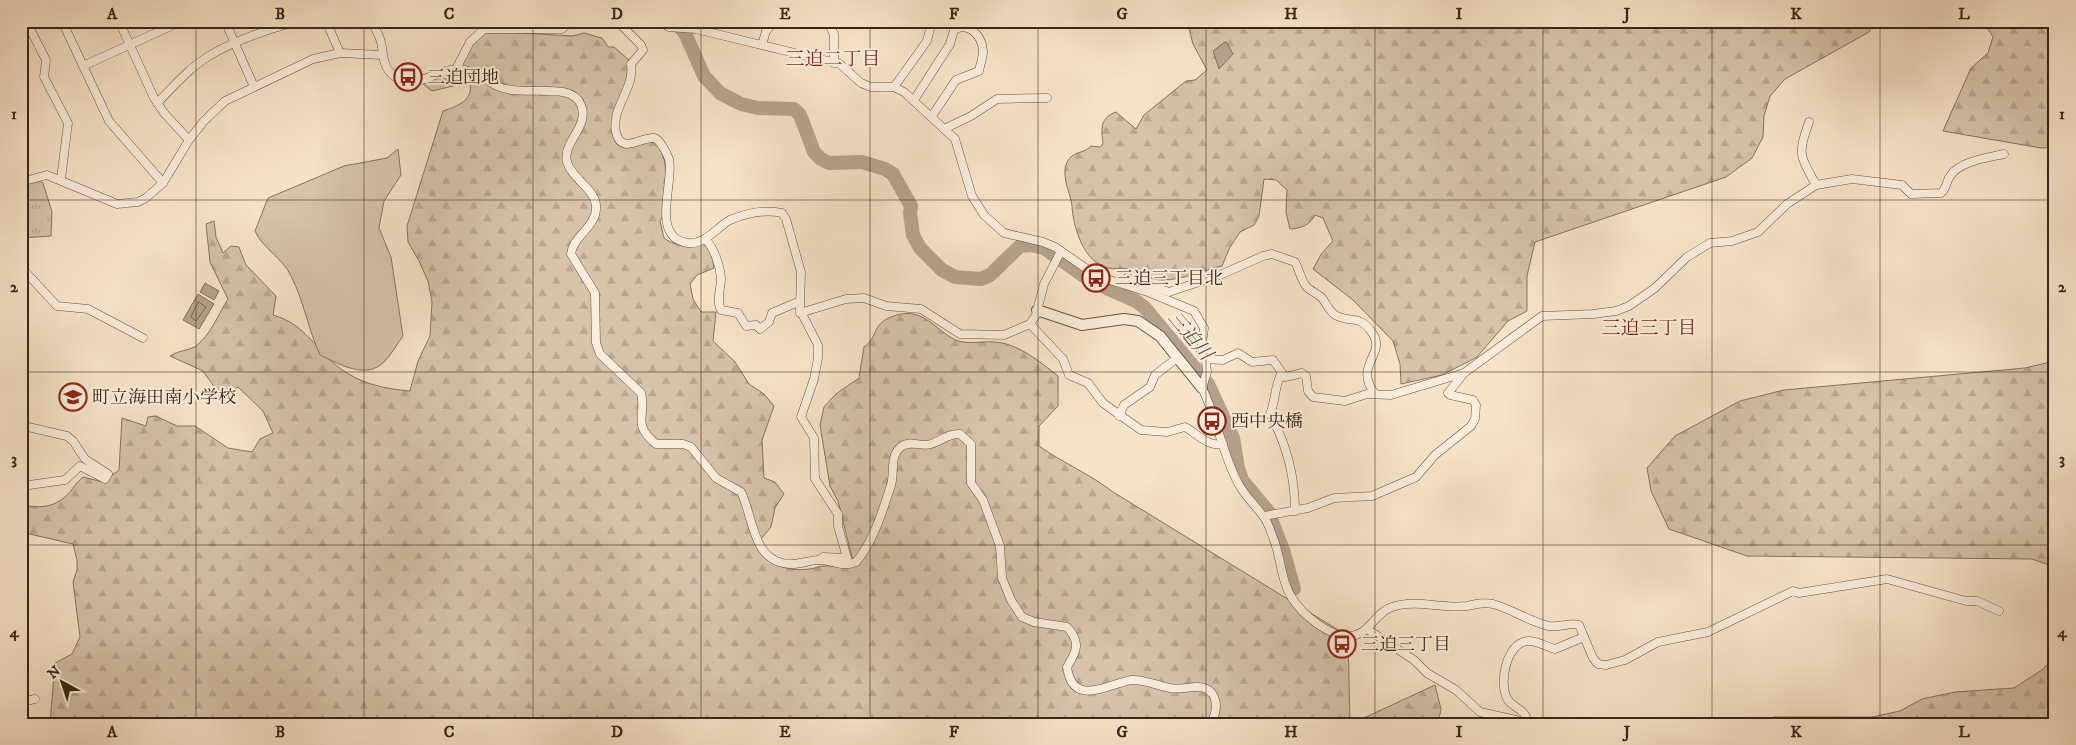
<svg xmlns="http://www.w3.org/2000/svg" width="2076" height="745" viewBox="0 0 2076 745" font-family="'IM FELL DW Pica','Noto Serif JP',serif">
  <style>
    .grass { fill: url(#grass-tufts); stroke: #867460 }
    .forest { fill: url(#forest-firs); stroke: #867460 }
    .garden { fill: #d6c3aa; stroke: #867460 }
    .water { fill: #b6a28c; stroke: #83705d }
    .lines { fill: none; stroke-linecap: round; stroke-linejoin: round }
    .shore { stroke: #766452; stroke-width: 1 }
    .river { stroke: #b6a28c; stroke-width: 14 }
    .minor-casing { stroke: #675443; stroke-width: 9 }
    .tertiary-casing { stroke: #675443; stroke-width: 12 }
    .minor { stroke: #faeddb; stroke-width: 8 }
    .tertiary { stroke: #faeddb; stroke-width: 10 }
    .grid { fill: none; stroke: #372517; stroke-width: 1; stroke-opacity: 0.55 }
    .labels { text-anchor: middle; stroke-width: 4; stroke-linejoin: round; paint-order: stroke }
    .poi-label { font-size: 18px; fill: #372517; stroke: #faeddb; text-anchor: start }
    .neighbourhood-label { font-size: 19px; fill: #7a1f14; stroke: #faeddb }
    .water-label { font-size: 19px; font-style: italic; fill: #635140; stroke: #faeddb }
    .neatline { fill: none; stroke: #372517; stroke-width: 2 }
    .grid-label { font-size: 16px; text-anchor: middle; font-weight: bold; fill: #372517 }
  </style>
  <defs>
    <pattern id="grass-tufts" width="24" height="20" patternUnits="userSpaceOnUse" patternTransform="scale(1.25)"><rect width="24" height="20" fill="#d6c3aa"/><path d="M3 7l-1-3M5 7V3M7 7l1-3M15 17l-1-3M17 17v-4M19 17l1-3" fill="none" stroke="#b8a792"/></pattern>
    <pattern id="forest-firs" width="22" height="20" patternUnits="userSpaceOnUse" patternTransform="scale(1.25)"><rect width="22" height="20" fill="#d6c3aa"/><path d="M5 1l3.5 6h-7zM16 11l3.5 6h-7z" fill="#b8a792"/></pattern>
  </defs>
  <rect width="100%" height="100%" fill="#f7e3c8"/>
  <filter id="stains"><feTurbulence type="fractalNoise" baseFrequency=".004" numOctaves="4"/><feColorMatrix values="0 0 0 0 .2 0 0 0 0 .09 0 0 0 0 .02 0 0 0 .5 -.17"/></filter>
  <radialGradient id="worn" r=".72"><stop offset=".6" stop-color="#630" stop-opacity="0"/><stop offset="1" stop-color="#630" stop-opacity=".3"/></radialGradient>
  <polygon class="grass" points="39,180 43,183 52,212 51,236 21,238 21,186"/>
  <g class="forest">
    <path d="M1187 21H1874L1869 32 1785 79 1770 96 1764 116 1763 137 1752 158 1726 177 1535 242 1527 276V311L1508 321 1477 357 1442 375 1401 384 1400 364 1393 341 1353 300 1313 269 1322 253 1333 241 1323 218 1315 215C1309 226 1301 228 1290 229L1286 212 1287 190 1276 180 1264 179 1259 216 1254 225 1240 232 1229 249 1222 266C1203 270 1183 280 1163 280 1149 280 1139 273 1127 269 1121 267 1114 270 1108 268 1084 263 1073 227 1072 206 1070 190 1057 169 1072 156 1079 151 1084 153 1091 146L1100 147 1103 144C1101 128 1100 118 1116 112L1136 129 1144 115 1186 81 1195 80 1207 70 1193 44Z"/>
    <polygon points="1976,21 2055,21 2055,147 2041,148 1943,131 1971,68 1988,53 1993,37 1987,27"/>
    <path d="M489 31 572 36 584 33 602 38 608 47H614L629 60 630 72 618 102 619 144 655 142C674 164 661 189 663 215L660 221 664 238C678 248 689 246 706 242L711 252 714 268 697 275 690 284 693 299 701 312H716L713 341 735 362 749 384 764 394 774 406 762 440 764 478 775 482 784 494 775 508 771 527 756 545C769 564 785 572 809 569 814 569 819 566 824 566 837 565 838 570 854 565L838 501 830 486 820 425 824 407 836 394 859 378 864 347C878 338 871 325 891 317 922 304 934 330 956 340 967 345 982 341 994 342 1018 343 1040 362 1058 376V406L1039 426V446C1063 463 1090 474 1113 492L1348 636 1350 724H50L55 663 72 654 80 637 73 582 77 570V560L73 544 21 532V504C37 509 54 508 67 495 73 489 75 484 83 477L103 482 119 470 122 418 146 426 148 417 156 416 177 426H195L228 448 252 452 260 439 273 433 263 411 238 387 222 398 203 371 170 356C179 350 188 351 196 346 210 336 219 313 228 299L210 262 206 224 214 221 216 237 223 253 231 246 239 247 246 265 276 296 273 315C306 324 316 351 341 369 361 384 386 389 410 391L418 361 430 336 432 302 428 281 419 261 408 242 407 226 443 111C458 106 474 100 470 82L432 91 423 84 456 71 478 36Z"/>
    <polygon points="2055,361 2055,567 2032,559 1747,556 1669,529 1651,491 1647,468 1675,436 1740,401 1784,390 2025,368"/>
    <polygon points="2055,656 2055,724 1779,724 1773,717 1872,717 1900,711 1922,699 1955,692 2014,688 2042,670"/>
    <polygon points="1435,685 1441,709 1438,724 1351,724"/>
  </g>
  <path class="garden" d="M398 149 401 175 384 201 379 228 391 257 403 336C397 344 391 355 384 362 366 380 339 364 320 355 308 329 304 301 291 276 283 258 263 249 255 231L268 198 344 166 387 158Z"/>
  <g class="water">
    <polygon points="1225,42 1227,43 1233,54 1219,69 1213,51"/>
    <polygon points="205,283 219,291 214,300 200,292"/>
    <polygon points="198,294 214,304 199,329 183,320"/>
  </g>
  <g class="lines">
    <polygon class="shore" points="199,302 206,307 196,321 191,317"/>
    <polyline class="river" points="674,21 685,33 704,76 720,93 741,104 758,108 794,109 800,115 814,152 821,159 829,163 862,162 885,169 893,174 911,206 910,213 913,235 920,248 942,270 955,277 981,279 990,275 1020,246 1031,245 1044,248 1091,281 1136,301 1145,308 1208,384 1233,438 1238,468 1242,480 1268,511 1283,550 1294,589"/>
    <g class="minor-casing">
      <g id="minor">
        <polyline points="26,21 46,60 44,77 68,123 61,179"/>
        <polyline points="62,21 109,121 163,183"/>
        <polyline points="119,21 154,98 164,113 189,140"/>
        <polyline points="225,21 254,87"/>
        <polyline points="326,21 340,53"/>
        <path d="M372 21C375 28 379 35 381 42 384 55 382 67 394 76 416 92 436 69 456 69 471 69 485 79 497 86 522 98 572 80 581 105 590 127 562 142 567 162 572 179 594 188 596 205 598 227 573 235 571 254L595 293 596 343 600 354 641 393C647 417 631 423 656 444H683L691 447 716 478 741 492C754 518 752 564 792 564 801 564 810 560 819 560 833 560 841 568 856 562 873 543 883 510 891 485 895 472 889 455 902 446 910 440 921 447 931 444 941 441 949 433 960 434L971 444V483L983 500 1000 546 1002 578 1011 600 1022 617 1034 622 1067 627C1081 642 1077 651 1067 667 1073 709 1109 683 1132 680 1143 679 1159 686 1170 688 1180 690 1187 687 1197 687 1218 687 1220 709 1210 724"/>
        <path d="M617 21 641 45 643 50 631 64C635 89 611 107 616 132 621 156 642 136 654 138 660 139 667 154 669 159 675 181 649 238 688 243 705 245 717 227 730 220 747 213 765 209 782 213L786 219 801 272 800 310 818 345V358L814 379 801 417 814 438 815 479 838 514V526L847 558 823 557 819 560"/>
        <path d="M658 21 669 27 696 29 840 64 861 83 871 87H894L904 92 955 139 972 196 984 215 1004 233 1043 242 1055 247 1097 276 1148 292 1194 311 1204 328 1201 351 1206 362 1207 372 1202 388C1217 418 1222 453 1238 483 1244 495 1255 505 1263 516 1268 521 1271 533 1274 540 1281 558 1281 581 1292 598 1302 614 1329 637 1349 636 1369 636 1374 613 1392 607 1415 599 1443 609 1467 606 1477 604 1482 602 1493 604 1512 609 1530 622 1549 626 1560 628 1569 622 1579 625L1593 658 1598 664 1606 665 1625 660 1658 642 1708 632 1793 591 1799 593 1887 579 1966 601H1977L1999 611"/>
        <polyline points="827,21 834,34 834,63"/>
        <polyline points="762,45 766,31 775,21"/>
        <polyline points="83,66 182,21"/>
        <polyline points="456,69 470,42 484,29 562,29 571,21"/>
        <polyline points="894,87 927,41 932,21"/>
        <path d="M914 100 950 44 954 30C969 21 982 36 983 51 983 58 980 65 979 71L956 80 932 116"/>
        <path d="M157 103C173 87 189 68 209 56 235 40 269 29 299 21"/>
        <path d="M1809 122C1797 155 1800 155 1816 185"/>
        <polyline points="946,128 971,116 997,99 1047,98"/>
        <polyline points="21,182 47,175 117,204 138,202 146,198 163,183 189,140 204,121 225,101 313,59 340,53 382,55"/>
        <path d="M705 239C714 247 720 266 721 278 721 288 716 301 721 310L738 313 746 326 756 325 760 329 769 322 772 313 798 302"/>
        <polyline points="21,267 57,306 88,309 143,338"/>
        <path d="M1120 283 1127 278 1169 292 1220 275 1263 256 1272 254 1295 262C1299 269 1301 280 1306 286 1310 291 1317 293 1322 298 1327 304 1329 312 1337 316 1352 323 1360 314 1373 334 1386 355 1353 365 1375 394"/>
        <path d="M800 313 846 299 864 298 886 306 921 309 960 334 1004 335 1030 324 1063 359 1069 375 1088 383 1103 403 1141 430 1167 432 1185 427C1198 434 1207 447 1223 444"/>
        <polyline points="1030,324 1036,315 1044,284 1061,251"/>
        <polyline points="1205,359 1223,360 1238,353 1252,362 1273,360 1285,377 1302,373 1306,376 1308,391 1313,397 1345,401 1367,394 1391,395 1464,373"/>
        <path d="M1282 373C1274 385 1276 401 1270 414 1287 445 1295 475 1295 511"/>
        <polyline points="1119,416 1124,405 1150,387 1155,375 1177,358"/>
        <polyline points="21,421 28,427 67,436 73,441 85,459 108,474 105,479 80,466 65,480 29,485"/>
        <polyline points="21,469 24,469"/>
        <path d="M1264 516 1308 508 1334 498 1372 496 1416 477 1435 455 1471 426 1475 419 1476 405 1473 400 1450 395 1448 393 1464 373 1542 316 1593 314 1616 311 1629 306 1655 288 1687 257 1710 243 1732 241 1758 232 1787 204 1816 185 1852 179 1902 185 1911 194 1941 193C1947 188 1946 182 1950 176 1960 161 1987 158 2004 154"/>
        <polyline points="1367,629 1414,660 1427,673 1456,690 1480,712 1516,720 1522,724"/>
        <polyline points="21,702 35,699"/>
        <path d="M1525 724 1527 719C1524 709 1514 708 1508 700 1498 685 1506 642 1528 641 1536 640 1547 647 1555 649L1584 637"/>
      </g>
    </g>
    <g class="tertiary-casing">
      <polyline id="tertiary" points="1037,310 1082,325 1124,319 1138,321 1160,336 1202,388"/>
    </g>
    <use href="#minor" class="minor"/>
    <use href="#tertiary" class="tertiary"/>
  </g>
  <path class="grid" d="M196 21V724M364 21V724M533 21V724M701 21V724M870 21V724M1038 21V724M1206 21V724M1375 21V724M1543 21V724M1712 21V724M1880 21V724M21 200H2055M21 372H2055M21 545H2055"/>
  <defs>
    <g id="bus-ring" transform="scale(1.4375)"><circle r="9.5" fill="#faeddb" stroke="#8f2418" stroke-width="1.5"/><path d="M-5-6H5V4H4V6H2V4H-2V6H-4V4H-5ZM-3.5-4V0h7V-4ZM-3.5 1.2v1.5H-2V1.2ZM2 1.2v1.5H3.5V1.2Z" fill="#8f2418"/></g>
    <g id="school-ring" transform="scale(1.4375)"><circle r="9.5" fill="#faeddb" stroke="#8f2418" stroke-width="1.5"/><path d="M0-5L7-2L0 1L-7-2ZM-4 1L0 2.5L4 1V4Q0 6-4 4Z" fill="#8f2418"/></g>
  </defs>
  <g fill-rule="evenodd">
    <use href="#bus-ring" x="408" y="77"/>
    <use href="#bus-ring" x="1096" y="278"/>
    <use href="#school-ring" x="73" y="397"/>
    <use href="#bus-ring" x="1212" y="421"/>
    <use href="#bus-ring" x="1342" y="644"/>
  </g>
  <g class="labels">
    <g class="poi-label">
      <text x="427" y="83">三迫団地</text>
      <text x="1115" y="284">三迫三丁目北</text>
      <text x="92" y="403">町立海田南小学校</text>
      <text x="1231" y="427">西中央橋</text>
      <text x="1361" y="650">三迫三丁目</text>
    </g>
    <g class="neighbourhood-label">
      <text x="833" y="65">三迫二丁目</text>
      <text x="1649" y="334">三迫三丁目</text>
    </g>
    <g class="water-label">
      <text transform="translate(1191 335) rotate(50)" y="7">三迫川</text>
    </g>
  </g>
  <rect width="2076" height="745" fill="none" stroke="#f7e3c8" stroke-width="55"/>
  <g transform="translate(62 682) rotate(320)" stroke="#faeddb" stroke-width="4" paint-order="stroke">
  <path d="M0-4L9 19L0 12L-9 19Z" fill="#372517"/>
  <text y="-8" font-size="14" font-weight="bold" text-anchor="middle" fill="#372517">N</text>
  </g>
  <rect x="28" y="28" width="2020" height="690" class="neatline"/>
  <g class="grid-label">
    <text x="112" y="19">A</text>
    <text x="280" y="19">B</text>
    <text x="449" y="19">C</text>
    <text x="617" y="19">D</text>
    <text x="785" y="19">E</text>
    <text x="954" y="19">F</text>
    <text x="1122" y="19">G</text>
    <text x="1291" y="19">H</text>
    <text x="1459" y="19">I</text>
    <text x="1627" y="19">J</text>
    <text x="1796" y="19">K</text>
    <text x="1964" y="19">L</text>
    <text x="14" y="119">1</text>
    <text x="2062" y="119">1</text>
    <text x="14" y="292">2</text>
    <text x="2062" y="292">2</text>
    <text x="14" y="464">3</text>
    <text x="2062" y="464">3</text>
    <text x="14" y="637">4</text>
    <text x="2062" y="637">4</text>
    <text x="112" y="737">A</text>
    <text x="280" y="737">B</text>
    <text x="449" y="737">C</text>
    <text x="617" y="737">D</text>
    <text x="785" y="737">E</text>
    <text x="954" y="737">F</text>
    <text x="1122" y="737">G</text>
    <text x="1291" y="737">H</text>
    <text x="1459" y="737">I</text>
    <text x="1627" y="737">J</text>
    <text x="1796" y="737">K</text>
    <text x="1964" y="737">L</text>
  </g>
  <rect width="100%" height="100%" filter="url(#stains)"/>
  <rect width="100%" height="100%" fill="url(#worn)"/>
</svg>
